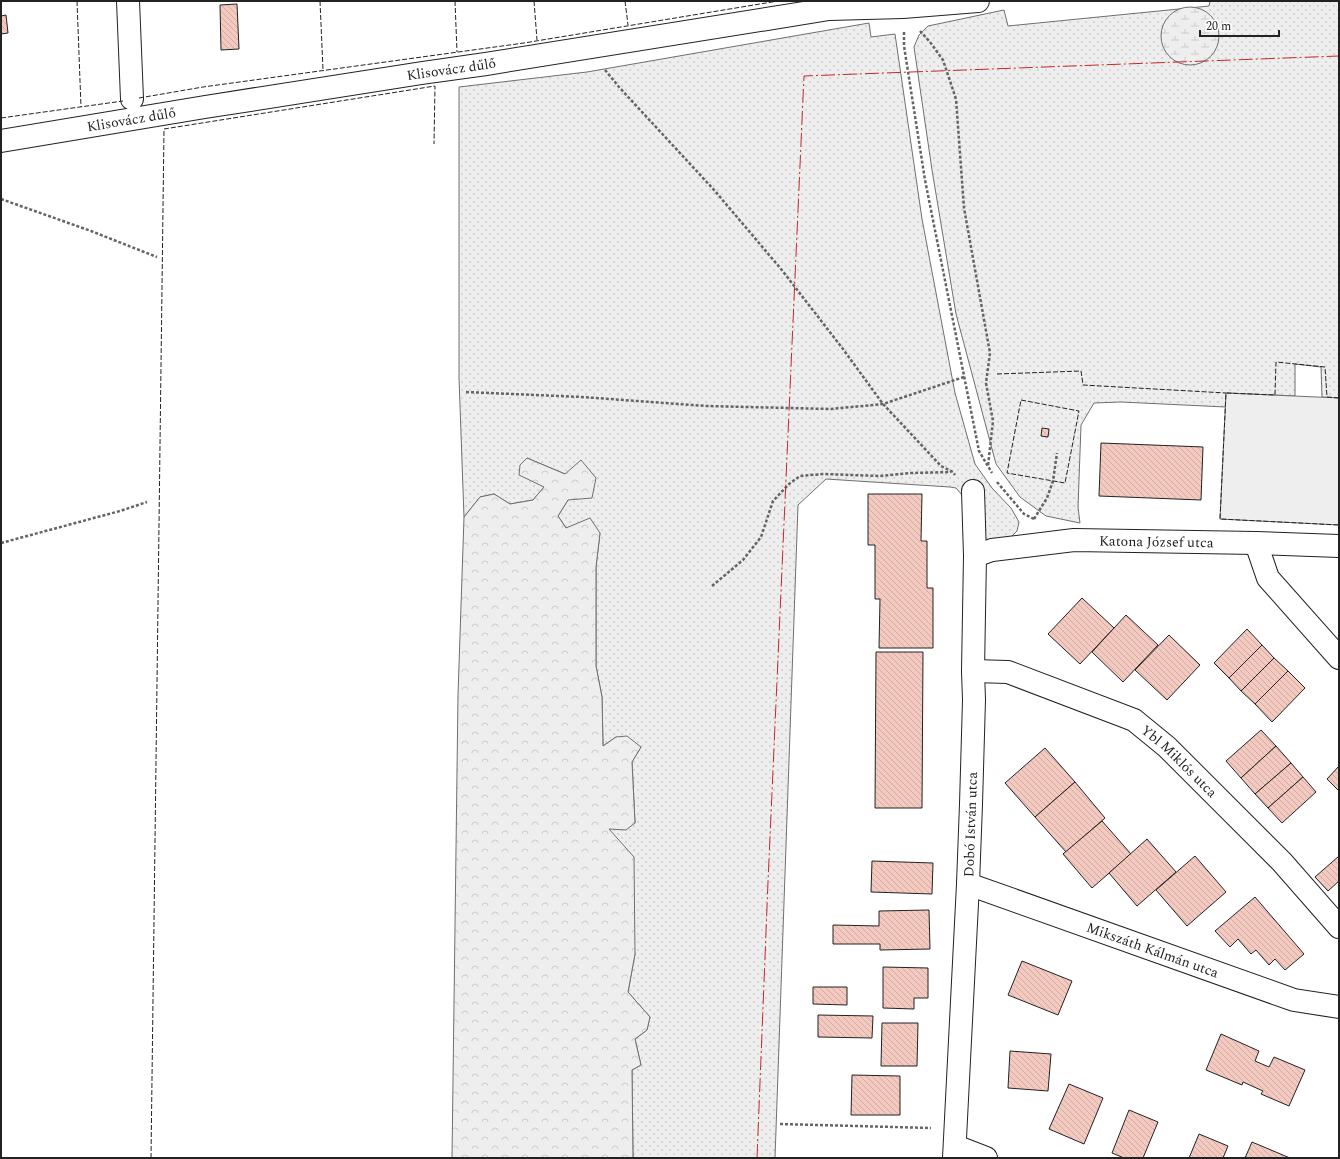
<svg xmlns="http://www.w3.org/2000/svg" width="1340" height="1159" viewBox="0 0 1340 1159" font-family="Spectral,serif">
  <style>
    .grass { fill: url(#grass-dots); stroke: #6f6f6f }
    .forest { fill: url(#forest-crowns); stroke: #6f6f6f }
    .wetland { fill: url(#wetland-marsh); stroke: #6f6f6f }
    .pitch { fill: #eee; stroke: #6f6f6f }
    .building { fill: url(#building-back-hatch); stroke: #222 }
    .lines { fill: none; stroke-linecap: round; stroke-linejoin: round }
    .minor-casing { stroke: #222; stroke-width: 24 }
    .path { stroke: #646464; stroke-width: 2.5; stroke-dasharray: 3 2; stroke-linecap: butt }
    .minor { stroke: #fff; stroke-width: 22 }
    .fence { stroke: #222; stroke-width: 1; stroke-dasharray: 5 2; stroke-linecap: butt }
    .power { stroke: #c62828; stroke-width: 1; stroke-dasharray: 14 3 2 3; stroke-linecap: butt }
    .labels { text-anchor: middle; stroke-width: 3; stroke-linejoin: round; paint-order: stroke }
    .street-label { font-size: 14px; fill: #222; stroke: #fff }
  </style>
  <defs>
    <pattern id="grass-dots" width="8" height="8" patternUnits="userSpaceOnUse"><rect width="8" height="8" fill="#eee"/><path d="M2 2h.1M6 6h.1" fill="none" stroke="#ccc" stroke-width="1.8" stroke-linecap="round"/></pattern>
    <pattern id="forest-crowns" width="20" height="18" patternUnits="userSpaceOnUse"><rect width="20" height="18" fill="#eee"/><path d="M2 6a3 3 0 1 1 6 0M12 15a3 3 0 1 1 6 0" fill="none" stroke="#ccc"/></pattern>
    <pattern id="wetland-marsh" width="20" height="14" patternUnits="userSpaceOnUse"><rect width="20" height="14" fill="#eee"/><path d="M1 5h8M5 5V1M11 12h8M15 12V8" fill="none" stroke="#ccc"/></pattern>
    <pattern id="building-back-hatch" width="6" height="6" patternUnits="userSpaceOnUse"><rect width="6" height="6" fill="#f3c9c0"/><path d="M-1 5l2 2M0 0l6 6M5-1l2 2" fill="none" stroke="#d0aca5"/></pattern>
  </defs>
  <rect width="100%" height="100%" fill="#fff"/>
  <g class="grass">
    <polygon points="1210,1 1339,1 1339,398 1322,397 1321,367 1295,364 1295,396 1227,393 1226,407 1121,402 1094,403 1081,425 1078,507 1080,523 1046,516 1020,497 996,464 956,314 932,170 914,47 919,35 928,26 1004,10 1008,26 1209,6"/>
    <polygon points="869,23 871,37 895,34 922,219 955,393 975,464 992,488 1011,508 1019,522 1017,531 1010,538 992,544 981,539 968,502 956,488 950,487 826,479 798,505 775,1158 633,1158 632,1070 641,1065 635,1039 647,1030 650,1017 628,992 635,954 609,829 635,823 632,762 641,747 616,737 603,746 602,697 596,666 596,567 600,533 566,528 558,516 568,500 565,474 527,458 544,487 533,500 510,504 494,494 480,497 464,517 459,378 459,87 587,72"/>
  </g>
  <polygon class="forest" points="527,458 565,474 581,460 596,478 592,498 568,500 558,516 566,528 590,518 600,533 596,567 596,666 602,697 603,746 616,737 627,736 641,747 632,762 635,823 626,830 609,829 634,857 635,954 628,992 650,1017 647,1030 635,1039 641,1065 632,1070 633,1158 452,1158 458,695 464,517 480,497 494,494 510,504 533,500 544,487 519,475 520,465"/>
  <circle class="wetland" cx="1190" cy="36" r="29"/>
  <polygon class="pitch" points="1226,393 1339,398 1339,525 1220,519"/>
  <g class="building">
    <polygon points="237,4 239,49 221,50 220,5"/>
    <polygon points="6,15 8,33 1,34 1,16"/>
    <polygon points="1042,428 1049,429 1048,437 1041,436"/>
    <polygon points="1101,443 1203,447 1201,500 1099,496"/>
    <polygon points="868,494 922,494 921,541 927,541 927,588 933,588 933,648 879,648 880,599 875,599 875,545 868,545"/>
    <polygon points="1082,598 1114,628 1080,664 1048,634"/>
    <polygon points="1126,615 1158,645 1123,682 1092,652"/>
    <polygon points="1247,629 1262,645 1229,678 1214,663"/>
    <polygon points="1169,635 1200,665 1167,700 1135,670"/>
    <polygon points="1262,645 1274,658 1241,691 1229,678"/>
    <polygon points="876,652 923,652 922,808 875,808"/>
    <polygon points="1274,658 1288,671 1255,704 1241,691"/>
    <polygon points="1288,671 1305,688 1272,722 1255,704"/>
    <polygon points="1261,730 1276,746 1241,778 1226,761"/>
    <polygon points="1276,746 1291,763 1255,794 1241,778"/>
    <polygon points="1045,748 1075,782 1035,817 1005,783"/>
    <polygon points="1291,763 1303,777 1268,808 1255,794"/>
    <polygon points="1339,766 1339,791 1327,779"/>
    <polygon points="1303,777 1316,792 1282,823 1268,808"/>
    <polygon points="1075,782 1105,818 1066,852 1035,817"/>
    <polygon points="1102,821 1131,854 1092,888 1063,854"/>
    <polygon points="1147,839 1176,872 1137,906 1109,873"/>
    <polygon points="1195,856 1226,892 1187,926 1156,890"/>
    <polygon points="1339,856 1339,881 1328,891 1315,877"/>
    <polygon points="872,861 933,863 932,894 871,892"/>
    <polygon points="1255,897 1304,954 1285,970 1275,959 1269,965 1256,950 1251,954 1238,939 1230,947 1215,931"/>
    <polygon points="929,910 930,949 880,950 880,944 833,944 833,925 879,926 879,911"/>
    <polygon points="1022,961 1072,981 1058,1015 1008,995"/>
    <polygon points="883,967 928,968 928,998 914,998 914,1009 883,1008"/>
    <polygon points="813,987 847,987 847,1005 813,1004"/>
    <polygon points="818,1015 873,1016 872,1038 818,1037"/>
    <polygon points="882,1023 918,1023 917,1066 881,1066"/>
    <polygon points="1221,1034 1259,1051 1255,1061 1269,1067 1274,1057 1305,1070 1289,1106 1261,1094 1263,1091 1243,1082 1242,1085 1206,1070"/>
    <polygon points="1010,1051 1051,1054 1048,1091 1008,1088"/>
    <polygon points="852,1075 900,1076 900,1115 851,1115"/>
    <polygon points="1069,1084 1103,1098 1084,1144 1049,1129"/>
    <polygon points="1129,1110 1158,1122 1143,1158 1124,1158 1112,1153"/>
    <polygon points="1199,1134 1228,1146 1223,1158 1189,1158"/>
    <polygon points="1252,1142 1290,1158 1245,1158"/>
  </g>
  <g class="lines">
    <g class="minor-casing">
      <g id="minor">
        <polyline points="128,1 132,99"/>
        <path id="s1" d="M1 141 205 107 422 73 486 64 829 9 903 7 978 1"/>
        <polyline points="1256,543 1268,578 1339,658"/>
        <path id="s2" d="M975 556 992 550 1074 540 1256 543 1339 546"/>
        <path id="s3" d="M973 671 1008 672 1134 720 1167 747 1282 862 1339 927"/>
        <path id="s4" d="M968 884 1294 1000 1339 1007"/>
        <polyline points="955,1146 986,1158"/>
        <path id="s5" d="M954 1158 968 884 971 804 974 700 973 671 975 556 973 491"/>
      </g>
    </g>
    <g class="path">
      <polyline points="920,31 930,42 943,60 956,99 964,208 990,353 986,383 993,421 988,466"/>
      <polyline points="904,32 904,46 925,180 979,451 992,473"/>
      <polyline points="605,70 619,87 715,191 781,269 843,349 883,404 941,466 953,472 955,475"/>
      <polyline points="1,199 91,231 157,257"/>
      <polyline points="466,392 582,397 706,406 831,409 883,404 964,377"/>
      <polyline points="997,482 1024,514 1034,519"/>
      <polyline points="1034,519 1047,498 1053,481 1057,453"/>
      <polyline points="1,543 120,511 147,502"/>
      <polyline points="712,586 743,560 761,537 773,501 789,484 800,476 823,474 880,476 911,473 951,472"/>
      <polyline points="780,1124 931,1128"/>
    </g>
    <use href="#minor" class="minor"/>
    <g class="fence">
      <polyline points="77,1 81,107"/>
      <polyline points="320,1 323,70"/>
      <polyline points="455,1 457,52"/>
      <polyline points="534,1 537,40"/>
      <polyline points="625,1 628,25"/>
      <polyline points="139,98 203,87 524,43 778,1"/>
      <polyline points="1,118 123,101"/>
      <polyline points="997,374 1081,371 1083,385 1226,393"/>
      <polyline points="1339,398 1327,397 1325,367 1276,362 1275,395 1226,393 1220,519 1339,525"/>
      <polygon points="1021,400 1079,411 1065,483 1007,473"/>
      <polyline points="151,1158 164,129 435,86 434,144"/>
    </g>
    <polyline class="power" points="757,1158 768,882 804,76 1339,56"/>
  </g>
  <g class="labels">
    <g class="street-label">
      <text dy="5" stroke="none"><textPath href="#s1" startOffset="456">Klisovácz dűlő</textPath></text>
      <text dy="5" stroke="none"><textPath href="#s1" startOffset="132">Klisovácz dűlő</textPath></text>
      <text dy="5" stroke="none"><textPath href="#s2" startOffset="183">Katona József utca</textPath></text>
      <text dy="5" stroke="none"><textPath href="#s3" startOffset="231">Ybl Miklós utca</textPath></text>
      <text dy="5" stroke="none"><textPath href="#s5" startOffset="334">Dobó István utca</textPath></text>
      <text dy="5" stroke="none"><textPath href="#s4" startOffset="196">Mikszáth Kálmán utca</textPath></text>
    </g>
  </g>
  <rect width="1340" height="1159" fill="none" stroke="#222222" stroke-width="4"/>
  <path d="M1200 30v6h79v-6" fill="none" stroke="#222222" stroke-width="2"/>
  <text x="1206" y="30" font-size="12" fill="#222222" stroke="#ffffff" stroke-width="3" paint-order="stroke">20 m</text>
</svg>
